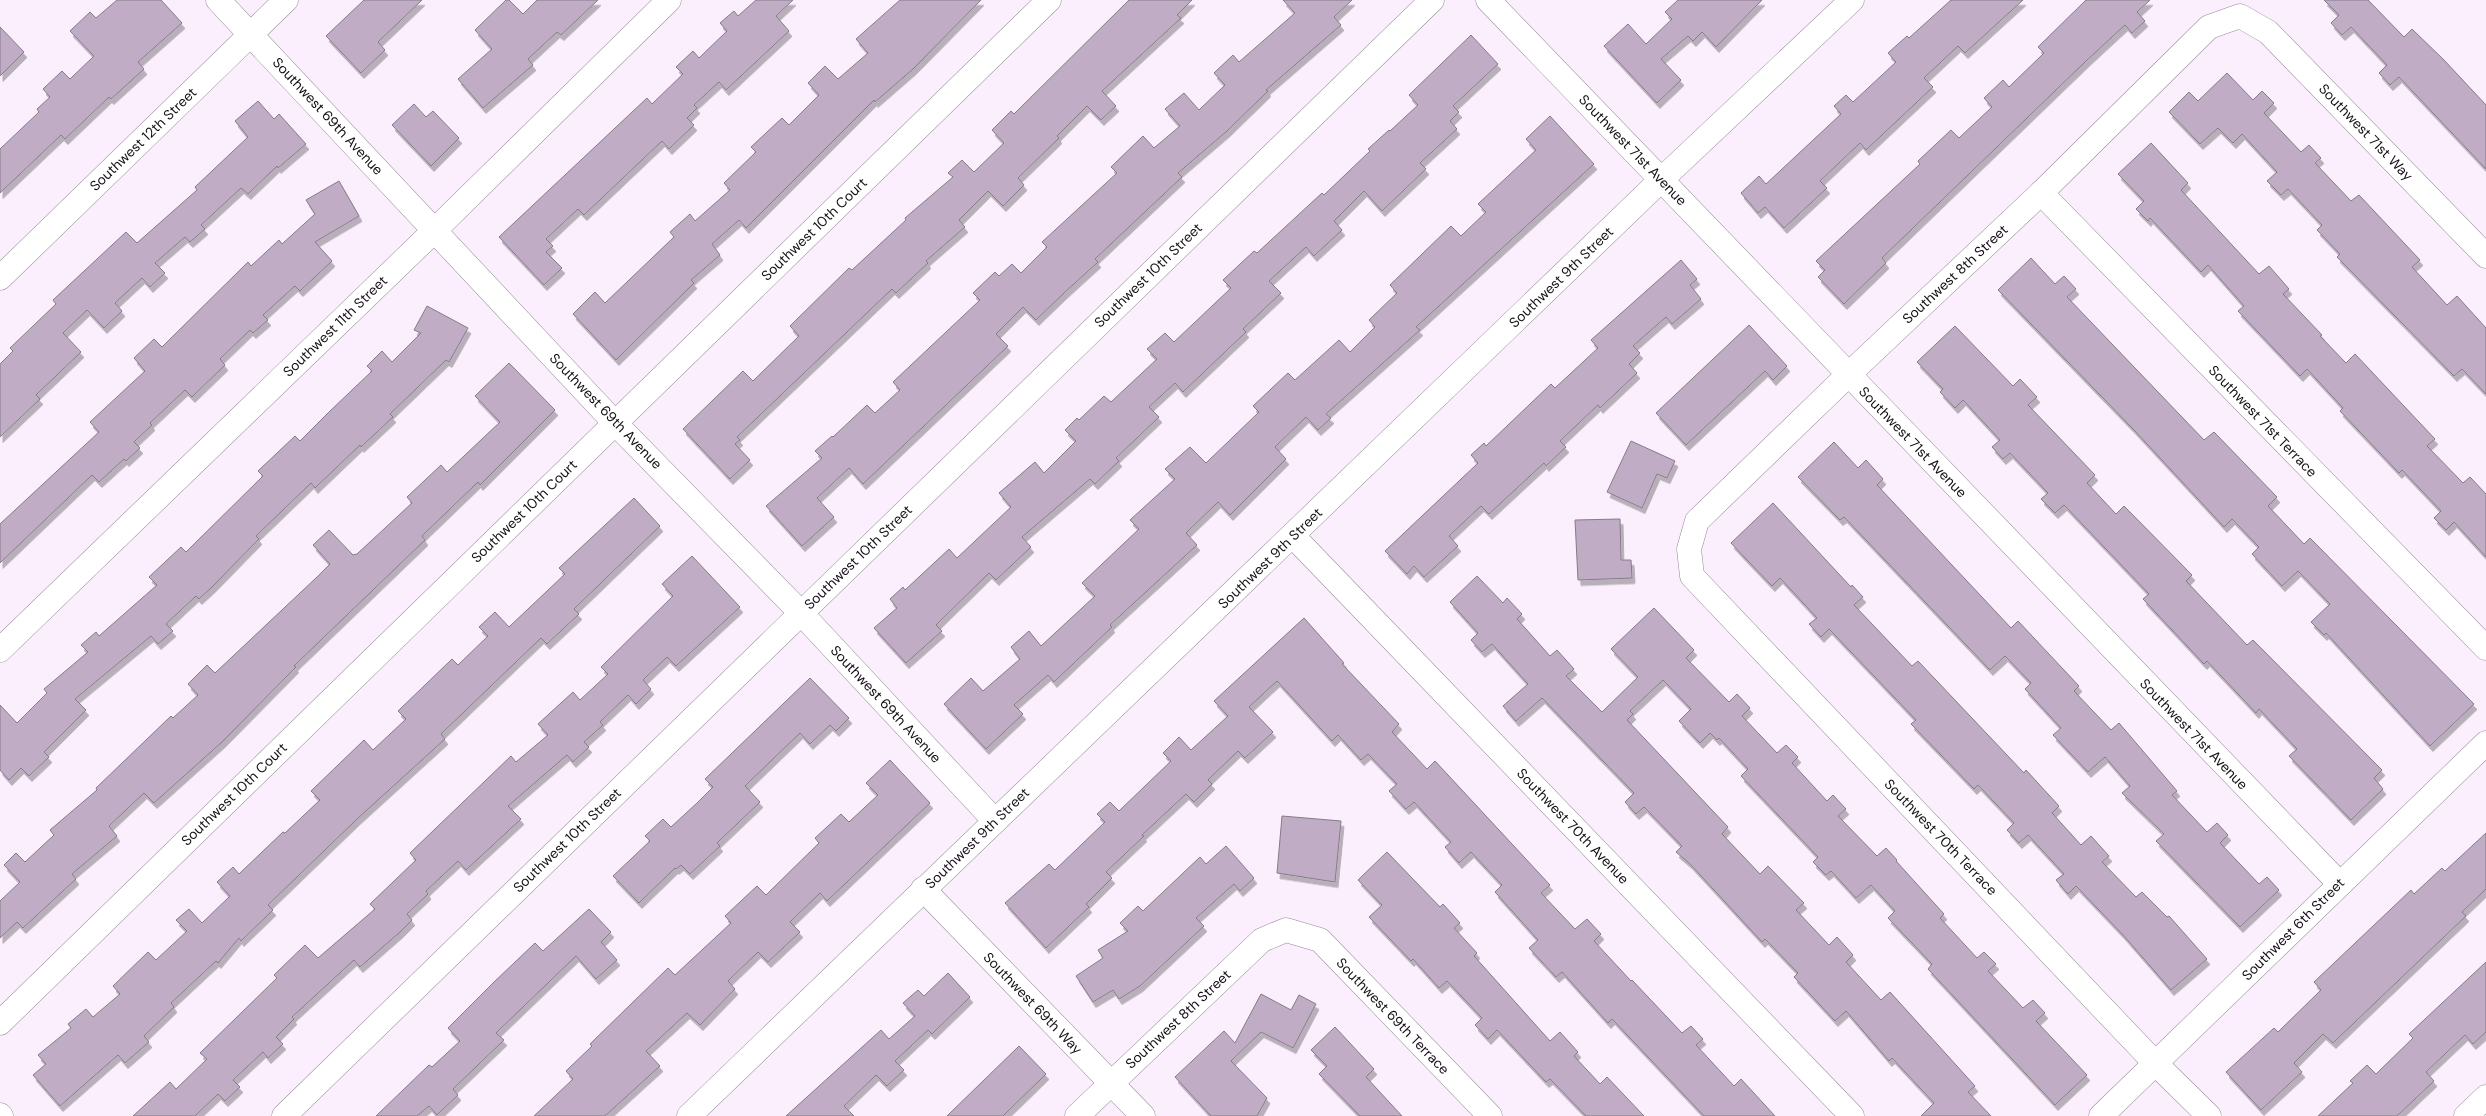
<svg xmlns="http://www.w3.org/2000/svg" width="2486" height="1116" viewBox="0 0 2486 1116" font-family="'DM Sans',sans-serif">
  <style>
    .building { fill: #c1acc6; stroke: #857b87; filter: url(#shadow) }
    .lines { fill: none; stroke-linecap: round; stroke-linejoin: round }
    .minor-casing { stroke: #968c99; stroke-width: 25 }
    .minor { stroke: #fff; stroke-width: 24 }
    .labels { text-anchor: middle; stroke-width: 5; stroke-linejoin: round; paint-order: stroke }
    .street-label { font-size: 14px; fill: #120e13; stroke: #fff }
  </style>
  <defs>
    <filter id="shadow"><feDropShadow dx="3" dy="5.5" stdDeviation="0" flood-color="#0004"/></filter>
  </defs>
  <rect width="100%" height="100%" fill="#fbeffd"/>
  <g class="building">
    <polygon points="117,0 161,0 182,23 138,62 144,69 111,99 109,97 65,139 61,135 0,193 0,149 39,112 37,109 50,97 43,89 62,71 70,79 94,56 70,31 90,12 96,18"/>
    <polygon points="364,0 422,0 378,42 385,50 361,73 326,36"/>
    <polygon points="506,0 509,0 523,14 537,0 598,0 561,35 557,32 528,59 533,65 483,108 458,79 492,49 475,30"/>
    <polygon points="756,0 793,0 776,16 789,31 726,90 719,82 694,105 697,108 687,118 694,125 669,149 662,141 584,215 578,209 546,239 553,246 546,252 562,268 544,285 499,237 647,98 652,104 683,74 676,67 693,51 699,58 727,31 720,23 734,11 738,16"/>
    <polygon points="900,0 981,0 913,69 875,102 874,100 746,228 739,220 712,244 720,255 691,280 694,283 616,360 573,314 595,292 605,303 674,237 670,232 690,214 695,221 730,190 724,183 756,152 751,147 782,118 789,125 819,95 808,83 825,66 838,79 868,53 856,39"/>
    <polygon points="1129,0 1192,0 1177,15 1181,18 1102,91 1116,106 1101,120 1087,106 1057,136 1059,138 1018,178 1024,185 1003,206 988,191 959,220 965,227 926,261 928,263 896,293 892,289 737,437 740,440 735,444 750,460 730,479 683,429 743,371 753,381 799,336 790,326 849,268 852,270 906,220 905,218 953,177 948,173 962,160 974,172 1004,143 992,130 1011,111 1014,114"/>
    <polygon points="1283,0 1352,0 1334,17 1341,25 1266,90 1268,91 1227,131 1178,173 1182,177 1095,259 1098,262 1064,293 1036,320 1023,307 996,334 1008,346 863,484 849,468 817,498 834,517 802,546 766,506 822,458 815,451 832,436 833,437 867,405 875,413 900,390 893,382 980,300 973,293 995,272 999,276 1012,264 1021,273 1047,247 1042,242 1117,173 1111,167 1143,136 1154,148 1180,126 1165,109 1184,93 1199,110 1225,85 1214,73 1233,55 1239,62 1295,13"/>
    <polygon points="1678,0 1762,0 1716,47 1702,32 1693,41 1688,36 1661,59 1681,80 1657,103 1604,46 1628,24 1646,44 1672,19 1665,12"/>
    <polygon points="1951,0 2023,0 1965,53 1958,46 1924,78 1933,87 1866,150 1860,143 1820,181 1827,188 1784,228 1765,207 1758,213 1741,193 1759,176 1766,184 1841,114 1834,106 1846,95 1853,102 1896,62 1888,53 1907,36 1909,38"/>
    <polygon points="2086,0 2150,0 2137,12 2145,21 2132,33 2125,25 2085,62 1882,258 1886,263 1844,304 1818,277 1825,270 1816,261 1920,164 1918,161 1951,130 1959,138 1992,107 1984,98 2003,80 2009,87 2044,53 2038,47"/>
    <polygon points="2324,0 2368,0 2404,37 2412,29 2444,60 2486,105 2486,169 2399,77 2390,85 2379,73 2387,65 2351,27 2342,35 2331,23 2339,15"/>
    <polygon points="0,27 24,52 0,76"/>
    <polygon points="1471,35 1498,64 1453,106 1459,112 1450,121 1457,129 1420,163 1426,169 1382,211 1364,191 1334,221 1342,230 1314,256 1306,247 1269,281 1281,293 1243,329 1246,332 1183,392 1175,383 1149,407 1159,417 1116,458 1119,461 1095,484 1090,479 1022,537 1031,547 996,580 989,573 936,625 942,631 906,663 874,628 897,608 890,599 903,587 905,590 949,549 957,558 1011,507 999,493 1035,462 1044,473 1076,441 1065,430 1077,418 1079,420 1104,396 1111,402 1157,359 1147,349 1165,333 1174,342 1231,288 1223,280 1254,251 1257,253 1322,193 1324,195 1370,151 1368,149 1389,130 1390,131 1418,105 1409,95"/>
    <polygon points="2227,73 2253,100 2262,91 2274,103 2264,113 2301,152 2309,145 2321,158 2315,163 2351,201 2359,195 2420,260 2412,267 2447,305 2457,296 2486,328 2486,394 2462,369 2454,376 2337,257 2340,254 2317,230 2322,225 2288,189 2281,195 2267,181 2277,172 2242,134 2233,143 2218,128 2200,144 2169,112 2189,92 2198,101"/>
    <polygon points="258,101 274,119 279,114 306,144 278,168 277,166 248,194 241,188 201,225 205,229 190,242 185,237 155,263 165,273 150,287 142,278 115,303 122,311 104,328 87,310 63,333 81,352 36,395 40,399 0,437 0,364 13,351 10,348 56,304 53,300 126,232 137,243 197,190 195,187 248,137 235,121"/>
    <polygon points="414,104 426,117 433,111 459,138 431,166 392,125"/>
    <polygon points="1550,116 1594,164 1416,327 1420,330 1326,414 1331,418 1318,430 1306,417 1275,447 1286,459 1230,515 1218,502 1186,533 1197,545 1110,625 1112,627 1054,682 1048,675 1014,705 1023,714 986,749 944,704 971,678 983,691 1020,659 1011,647 1029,631 1041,646 1095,596 1082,583 1139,529 1130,520 1175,479 1165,469 1190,447 1206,463 1259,412 1253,406 1288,373 1295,380 1339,340 1350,352 1375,327 1369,320 1397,293 1390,285 1451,226 1461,236 1486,212 1478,204 1536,150 1526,139"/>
    <polygon points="2151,143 2188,183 2181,190 2259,274 2269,266 2289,289 2283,294 2322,335 2320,336 2346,363 2355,354 2435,439 2427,446 2463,483 2470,477 2486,494 2486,557 2454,522 2446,530 2434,518 2441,511 2402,470 2399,473 2340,411 2343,408 2307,369 2300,376 2238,311 2244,306 2208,265 2201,272 2150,218 2148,221 2136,209 2144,201 2118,174"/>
    <polygon points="339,181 359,216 315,242 332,261 300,291 295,286 263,315 268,320 253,333 250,330 220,359 225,365 192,397 185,390 150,423 152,425 134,442 140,448 126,461 124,459 99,482 92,475 0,563 0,524 99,432 90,422 145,371 134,358 154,339 162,347 248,262 251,266 279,240 282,244 315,214 306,200"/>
    <polygon points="2031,258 2055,284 2064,276 2076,289 2067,297 2204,440 2214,432 2277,497 2268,506 2304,544 2310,538 2474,704 2430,746 2326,633 2324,635 2311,622 2330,604 2298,571 2282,586 2252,554 2259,547 2232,519 2224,527 2134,430 1998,290"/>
    <polygon points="1681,260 1697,279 1690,285 1701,299 1672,324 1666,317 1633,346 1640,353 1629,364 1637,373 1600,408 1598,405 1560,441 1566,447 1546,466 1544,463 1489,514 1481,506 1449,536 1458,546 1424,577 1414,566 1407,574 1385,551 1478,463 1471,455 1484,443 1486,446 1551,384 1555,388 1598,348 1591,340"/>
    <polygon points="427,306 468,328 449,362 446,360 390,414 393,417 361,447 360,445 315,488 311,483 256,536 259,539 212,587 199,599 196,596 166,624 173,631 158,644 151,636 75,699 86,710 44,752 49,757 29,776 21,768 9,780 0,770 0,705 17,723 47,693 44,689 88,652 81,645 96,632 99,636 157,585 149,577 181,547 186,552 263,476 258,471 295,436 300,441 329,412 372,371 367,366 382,351 392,362 421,333 414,330"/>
    <polygon points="1749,325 1787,366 1773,380 1765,371 1686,445 1656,413"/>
    <polygon points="1955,326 2013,386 2020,379 2037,397 2028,405 2095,475 2087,483 2116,514 2124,506 2192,575 2186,581 2247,645 2253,640 2382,770 2374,778 2383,789 2351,820 2289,756 2297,749 2259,709 2256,713 2207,661 2204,664 2143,599 2149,594 2064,505 2055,513 2041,499 2048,493 2010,453 2003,459 1992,447 2000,440 1963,400 1955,408 1940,392 1943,389 1917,362"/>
    <polygon points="509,363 555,410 480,485 478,482 422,536 425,540 294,666 296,667 222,742 154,803 144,793 109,826 117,836 72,874 76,879 23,928 17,922 0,938 0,901 20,882 4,865 16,853 25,862 54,835 50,830 97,790 96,788 171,716 173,718 198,695 188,684 207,665 215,673 317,577 330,564 313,545 329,530 353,555 357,554 412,503 407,497 441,465 447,472 500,422 475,396"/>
    <polygon points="1631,441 1675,461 1667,478 1657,474 1642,508 1607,492"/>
    <polygon points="1834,442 1858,468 1866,460 1883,479 1877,485 2011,628 2018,621 2079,686 2074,691 2111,730 2119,723 2177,791 2172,795 2207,832 2217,823 2228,835 2220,843 2259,884 2267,877 2279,890 2240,927 2156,841 2164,834 2122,793 2130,786 2105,757 2088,772 2053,735 2061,728 2025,689 2031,683 2005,656 1990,670 1844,517 1840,520 1798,477"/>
    <polygon points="634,498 660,526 574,609 579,614 547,644 541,638 441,734 445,739 356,820 268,905 273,910 241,941 239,938 218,963 216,961 171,1003 174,1007 144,1036 149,1042 125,1063 118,1055 60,1106 33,1075 46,1064 38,1055 71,1028 68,1024 86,1009 93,1017 120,994 113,986 148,952 156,960 187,931 176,920 189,909 202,923 230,896 217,882 233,867 239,874 283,832 285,833 320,800 311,791 364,740 373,750 406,719 398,711 452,659 458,665 488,636 479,627 495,612 509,627 565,574 559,568"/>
    <polygon points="1773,503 1851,587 1852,585 1863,597 1854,605 1912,666 1918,661 2024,773 2026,770 2059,806 2052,813 2081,845 2091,836 2109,856 2102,862 2136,897 2142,892 2167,917 2169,916 2207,959 2171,990 2123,935 2076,886 2068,894 2056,880 2064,874 2028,835 2019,843 2007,830 2014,823 1978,785 1974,789 1911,724 1916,720 1829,629 1821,637 1809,624 1817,618 1780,578 1772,586 1747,560 1731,543"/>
    <polygon points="1620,519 1621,560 1631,560 1632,578 1578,580 1575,520"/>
    <polygon points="692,556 740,607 676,666 667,657 643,680 651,689 636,704 628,695 600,722 603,725 584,742 589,747 573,762 567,755 508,806 521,819 466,870 458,861 426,891 428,894 407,914 412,920 400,932 360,967 354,960 292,1017 294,1019 276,1037 283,1044 268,1058 263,1052 233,1080 240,1087 225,1101 218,1094 195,1116 133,1116 170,1082 176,1089 207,1059 200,1053 277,978 274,975 305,945 318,958 375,909 370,904 416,860 410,853 511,756 516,762 548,735 538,724 573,692 580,700 608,674 601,667 673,596 662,584"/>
    <polygon points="1477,576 1503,603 1507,598 1522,614 1517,619 1550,656 1557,650 1574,669 1566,676 1602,712 1638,677 1611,649 1654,608 1694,650 1686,658 1729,702 1737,694 1750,708 1742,716 1777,753 1786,745 1798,757 1792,763 1827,801 1833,795 1846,809 1838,816 1877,856 1886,848 1897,860 1896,861 1944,914 1940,918 1977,958 1984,952 1996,964 1988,971 2023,1008 2033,1000 2045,1013 2036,1021 2087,1075 2055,1105 1928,969 1932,964 1888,918 1895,911 1871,885 1856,898 1831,871 1826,875 1813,862 1818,857 1741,776 1748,769 1719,738 1717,740 1710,733 1700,743 1679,721 1691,709 1663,680 1630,711 1633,714 1627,720 1728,827 1722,834 1760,874 1768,866 1804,903 1796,910 1829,945 1837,937 1853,955 1846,962 1881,1000 1890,992 1975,1086 1968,1092 1991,1116 1921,1116 1934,1103 1892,1058 1889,1061 1846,1011 1835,1021 1794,977 1798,973 1765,939 1762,942 1690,864 1676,852 1682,846 1644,807 1636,814 1625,802 1634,793 1542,698 1516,721 1503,706 1528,684 1492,644 1482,652 1471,640 1478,633 1450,602"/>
    <polygon points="1304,618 1344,663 1342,664 1399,724 1392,732 1427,769 1435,761 1550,885 1541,893 1575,929 1587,919 1601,934 1594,941 1631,981 1632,980 1682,1033 1691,1026 1703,1039 1696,1045 1734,1086 1741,1079 1775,1116 1704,1116 1612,1019 1608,1023 1562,972 1556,977 1529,948 1538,940 1495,892 1502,885 1471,852 1459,863 1445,847 1451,842 1414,802 1406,809 1389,791 1397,784 1368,754 1361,760 1338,735 1332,741 1277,681 1249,707 1273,732 1245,758 1238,751 1208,780 1212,784 1194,802 1186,794 1142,835 1144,836 1106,872 1112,878 1086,904 1089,907 1046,948 1005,903 1049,864 1055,870 1105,822 1097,814 1110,802 1119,811 1171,761 1163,753 1179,737 1191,750 1228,716 1214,701"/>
    <polygon points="810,678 849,718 836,731 830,725 810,744 800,733 745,786 760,802 717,843 720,846 690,874 681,865 676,869 675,868 639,903 613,876 650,841 645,836 663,819 671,827 697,803 713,787 705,779"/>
    <polygon points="890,760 930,803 827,901 820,893 790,922 800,932 768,962 758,952 728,981 735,989 700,1025 687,1013 646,1051 660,1066 605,1116 534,1116 573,1079 566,1071 592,1046 590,1044 668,968 675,975 731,923 725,916 757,886 766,895 819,843 815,838 841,814 849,822 878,795 866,783"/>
    <polygon points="1282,816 1341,821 1335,882 1277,873"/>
    <polygon points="2486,833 2486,889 2462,912 2466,916 2333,1043 2323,1034 2294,1063 2302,1072 2261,1110 2226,1072 2274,1028 2278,1032 2321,990 2314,982 2411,890 2414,894 2442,868 2445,871"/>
    <polygon points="1226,846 1254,878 1240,891 1234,884 1196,918 1204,926 1140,986 1119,999 1113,990 1093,1002 1076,976 1103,958 1098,950 1128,931 1120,923 1138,906 1143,911 1200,857 1206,864"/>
    <polygon points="1387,852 1440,907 1443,904 1460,923 1454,928 1477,953 1474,956 1550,1041 1560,1032 1578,1052 1574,1056 1600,1084 1607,1077 1644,1116 1586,1116 1550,1079 1546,1082 1497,1030 1488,1039 1475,1025 1482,1018 1447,981 1439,988 1413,959 1411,961 1369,917 1382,905 1358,880"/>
    <polygon points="589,909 611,932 601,942 617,960 596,979 576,956 496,1033 504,1040 453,1089 458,1095 437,1115 429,1106 417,1116 376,1116 429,1065 432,1067 460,1041 448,1028 493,983 535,943 543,951"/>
    <polygon points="2486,962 2486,1032 2473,1044 2465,1035 2426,1072 2434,1081 2397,1116 2318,1116 2353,1083 2350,1081 2367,1065 2376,1074 2413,1038 2409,1034"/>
    <polygon points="948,973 970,997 932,1034 928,1030 895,1061 904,1070 887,1086 876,1075 844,1106 854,1116 786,1116 881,1030 889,1039 915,1016 903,1003 918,990 924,996"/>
    <polygon points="1261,994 1291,1010 1299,995 1316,1004 1293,1048 1261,1032 1231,1061 1267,1098 1257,1116 1211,1116 1175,1077 1224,1031 1235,1043"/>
    <polygon points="1335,1027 1374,1069 1366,1077 1402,1116 1360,1116 1319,1074 1327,1066 1311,1050"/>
    <polygon points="1019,1046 1046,1074 1003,1116 947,1116"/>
  </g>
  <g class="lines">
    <g class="minor-casing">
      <g id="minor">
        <polyline points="218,0 615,423 801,613 995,821"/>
        <polyline points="1488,0 2339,883"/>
        <polyline points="2041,193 2486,648"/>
        <polyline points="0,278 286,0"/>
        <polyline points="1293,536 1852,1116"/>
        <polyline points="0,650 435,230 669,0"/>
        <polyline points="923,889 1143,1116"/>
        <polyline points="0,1023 1049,0"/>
        <polyline points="0,1115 1,1116"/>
        <polyline points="284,1116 1432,0"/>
        <polyline points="689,1116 1661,180 1852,0"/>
        <polyline points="1077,1116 1262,940 1286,930 1320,940 1490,1116"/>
        <polyline points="2101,1116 2486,743"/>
        <polyline points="2209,1116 2156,1064 1692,576 1689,549 1697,521 1848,375 2041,193 2209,27 2240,16 2268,32 2486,256"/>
        <polyline points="2466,1116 2486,1097"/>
      </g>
    </g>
    <use href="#minor" class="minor"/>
  </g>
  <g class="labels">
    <g class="street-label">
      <text transform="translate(328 116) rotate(47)" y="5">Southwest 69th Avenue</text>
      <text transform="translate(2366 132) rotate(46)" y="5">Southwest 71st Way</text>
      <text transform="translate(143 139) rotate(-44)" y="5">Southwest 12th Street</text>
      <text transform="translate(1633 150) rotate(46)" y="5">Southwest 71st Avenue</text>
      <text transform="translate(814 229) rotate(-44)" y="5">Southwest 10th Court</text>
      <text transform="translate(1955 274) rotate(-43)" y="5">Southwest 8th Street</text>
      <text transform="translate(1148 275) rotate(-44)" y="5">Southwest 10th Street</text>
      <text transform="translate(1561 277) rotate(-44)" y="5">Southwest 9th Street</text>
      <text transform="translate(335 326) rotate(-44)" y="5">Southwest 11th Street</text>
      <text transform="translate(606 411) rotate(46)" y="5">Southwest 69th Avenue</text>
      <text transform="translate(2263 421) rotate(46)" y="5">Southwest 71st Terrace</text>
      <text transform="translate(1913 442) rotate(46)" y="5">Southwest 71st Avenue</text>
      <text transform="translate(524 511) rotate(-44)" y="5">Southwest 10th Court</text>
      <text transform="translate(858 557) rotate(-44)" y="5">Southwest 10th Street</text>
      <text transform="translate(1270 558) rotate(-44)" y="5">Southwest 9th Street</text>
      <text transform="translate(886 704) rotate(47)" y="5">Southwest 69th Avenue</text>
      <text transform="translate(2194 734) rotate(46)" y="5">Southwest 71st Avenue</text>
      <text transform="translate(234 794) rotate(-44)" y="5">Southwest 10th Court</text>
      <text transform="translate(1573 826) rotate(46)" y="5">Southwest 70th Avenue</text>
      <text transform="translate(1941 837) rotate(46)" y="5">Southwest 70th Terrace</text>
      <text transform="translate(977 838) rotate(-44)" y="5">Southwest 9th Street</text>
      <text transform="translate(567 840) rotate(-44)" y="5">Southwest 10th Street</text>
      <text transform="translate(2293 929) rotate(-45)" y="5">Southwest 6th Street</text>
      <text transform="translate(1033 1003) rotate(46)" y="5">Southwest 69th Way</text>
      <text transform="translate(1393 1016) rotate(46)" y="5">Southwest 69th Terrace</text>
      <text transform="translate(1178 1019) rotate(-43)" y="5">Southwest 8th Street</text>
    </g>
  </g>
</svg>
